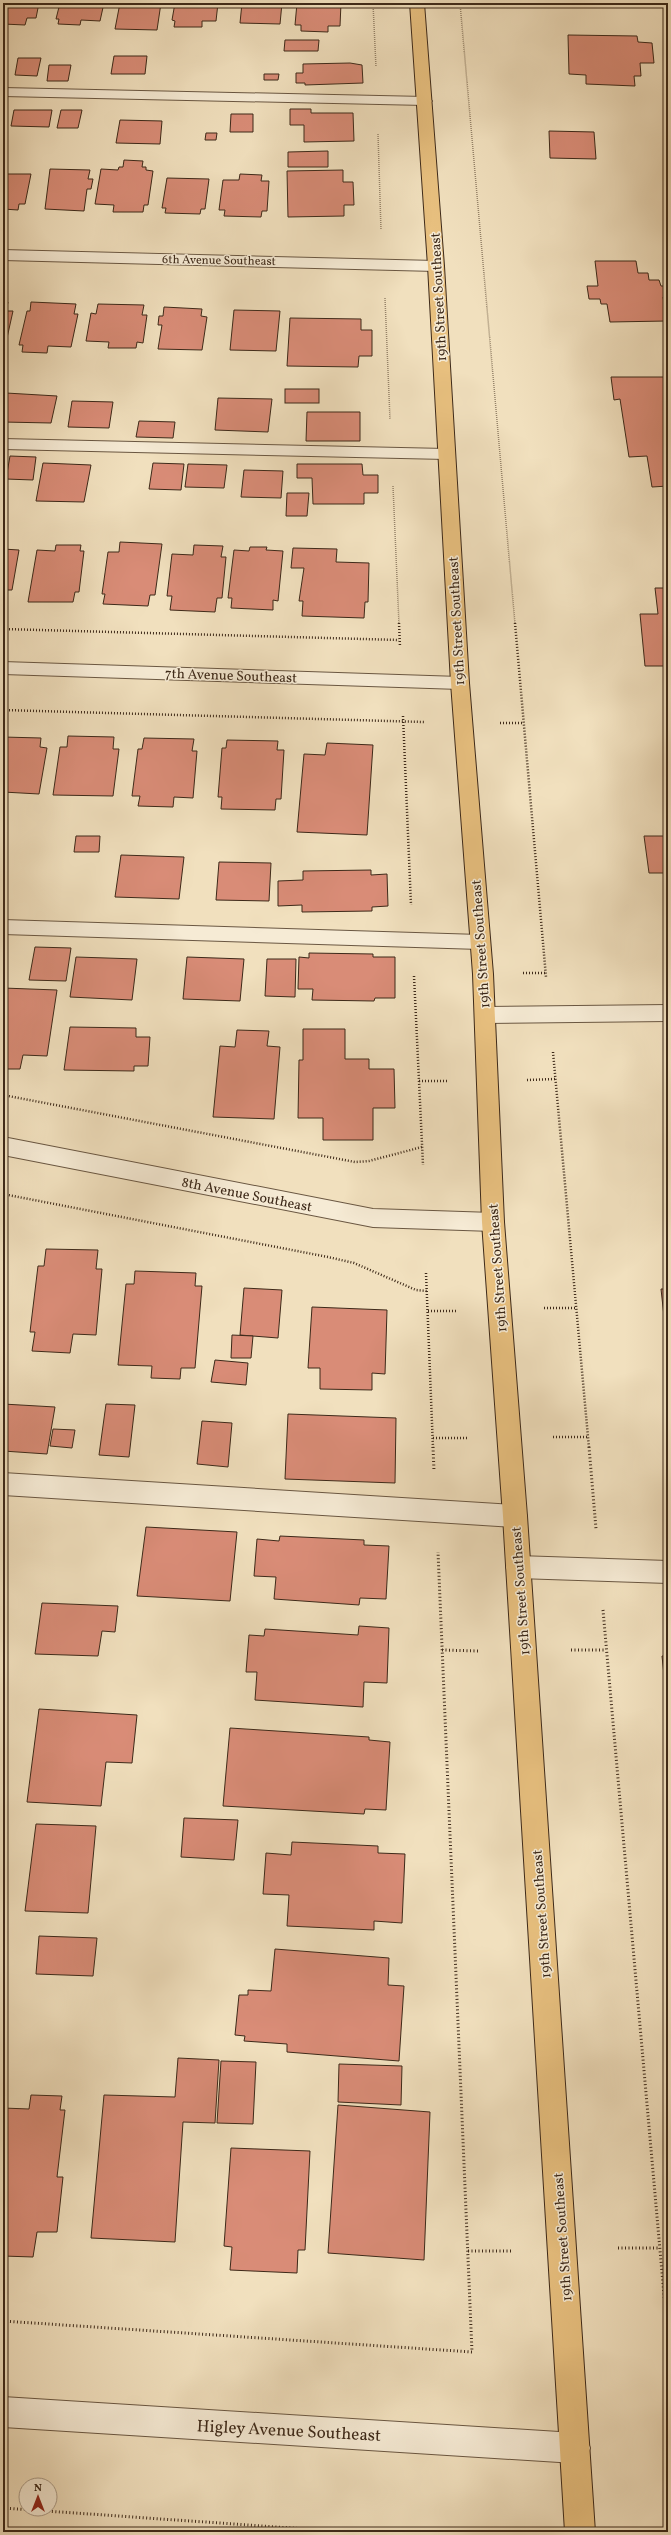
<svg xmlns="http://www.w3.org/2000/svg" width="671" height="2535" viewBox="0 0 671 2535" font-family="Vollkorn,serif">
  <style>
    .building { fill: #d98c77; stroke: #3d2919 }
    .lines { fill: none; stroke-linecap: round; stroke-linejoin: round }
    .minor-casing { stroke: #6a5742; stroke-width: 2 }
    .major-casing { stroke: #3d2919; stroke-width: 2 }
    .path-far2 { stroke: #3d2919; stroke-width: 1.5; stroke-dasharray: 0.5 1.5; stroke-linecap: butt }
    .path-far1 { stroke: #3d2919; stroke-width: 2.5; stroke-dasharray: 1 2; stroke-linecap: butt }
    .path { stroke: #3d2919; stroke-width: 3; stroke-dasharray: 1 2.5; stroke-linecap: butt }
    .minor { fill: #f6ebd5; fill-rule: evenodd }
    .major { fill: #e8c07f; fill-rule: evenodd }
    .labels { text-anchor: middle; stroke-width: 3; stroke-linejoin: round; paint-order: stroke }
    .far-street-label { font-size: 12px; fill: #3d2919; stroke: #f6ebd5 }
    .street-label { font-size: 14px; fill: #3d2919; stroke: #f6ebd5 }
    .near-street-label { font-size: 17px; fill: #3d2919; stroke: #f6ebd5 }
  </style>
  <rect width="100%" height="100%" fill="#f1e0be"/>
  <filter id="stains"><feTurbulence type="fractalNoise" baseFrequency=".005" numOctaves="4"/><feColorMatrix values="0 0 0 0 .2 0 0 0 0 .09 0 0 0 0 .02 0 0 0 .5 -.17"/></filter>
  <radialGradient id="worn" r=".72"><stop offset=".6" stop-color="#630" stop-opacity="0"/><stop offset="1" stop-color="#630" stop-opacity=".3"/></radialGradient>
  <g class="building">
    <polygon points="3,3 39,3 36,18 27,18 25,25 3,24"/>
    <polygon points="60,3 104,3 100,21 81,20 80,25 58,24 59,19 56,19"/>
    <polygon points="120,3 161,3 157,30 115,29"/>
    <polygon points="175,3 218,3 216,21 202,21 202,27 174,27 175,21 172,20"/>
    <polygon points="242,3 282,3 280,24 240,23"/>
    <polygon points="297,3 341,3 340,26 328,26 328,32 301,31 301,25 295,25"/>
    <polygon points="568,35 637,36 638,42 652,43 654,63 640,63 641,76 634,76 635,86 586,84 586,75 569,74"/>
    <polygon points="285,40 319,40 318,51 284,51"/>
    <polygon points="114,56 147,56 145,74 111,74"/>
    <polygon points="18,58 41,58 37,76 15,75"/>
    <polygon points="350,63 362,65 363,83 305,85 305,83 296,83 296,73 303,73 303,64"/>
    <polygon points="49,65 71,65 68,81 47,81"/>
    <polygon points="264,74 279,74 278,80 264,80"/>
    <polygon points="290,109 311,109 311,113 353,113 354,141 304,142 304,125 290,125"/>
    <polygon points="14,110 52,110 49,127 11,126"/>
    <polygon points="61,110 82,110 78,128 57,128"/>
    <polygon points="231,114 253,114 253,132 230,132"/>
    <polygon points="120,120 162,121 160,144 116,143"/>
    <polygon points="549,131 594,132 596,159 550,158"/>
    <polygon points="206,133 217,133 216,140 205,140"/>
    <polygon points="328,151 328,167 288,167 288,152"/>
    <polygon points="124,160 143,161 142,167 146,167 146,170 153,171 148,205 144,205 143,212 113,212 114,205 95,204 101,169 118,170 119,167 123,167"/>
    <polygon points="50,169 90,170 88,179 93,179 91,189 87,189 84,211 45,209"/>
    <polygon points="343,170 343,182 353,182 354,205 344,205 344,216 288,217 287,171"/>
    <polygon points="3,174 31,174 25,204 19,204 18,210 3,209"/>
    <polygon points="240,174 262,175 261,181 269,181 267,211 262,211 261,217 224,216 225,210 219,210 223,180 239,180"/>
    <polygon points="167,178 209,179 205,209 201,209 200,214 165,213 166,208 162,208"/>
    <polygon points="595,261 636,261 638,273 648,273 649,280 659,280 661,286 667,286 668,293 668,297 663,297 667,321 610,322 607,304 601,304 600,299 589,299 587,286 598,286"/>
    <polygon points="3,302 8,302 6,311 13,311 5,347 3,347"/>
    <polygon points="31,302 76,304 74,314 78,314 71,347 48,346 47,353 22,352 23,345 19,345 27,311 30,311"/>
    <polygon points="98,304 144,305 142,315 147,315 143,343 137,342 136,348 108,348 109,342 86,341 91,313 96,314"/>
    <polygon points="164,307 202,309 201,316 207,317 202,350 158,349 162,325 158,325 159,316 163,316"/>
    <polygon points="234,310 280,311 276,351 230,350"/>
    <polygon points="290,318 361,319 361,330 372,330 372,356 359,356 358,367 287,366"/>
    <polygon points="611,377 668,377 668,403 665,403 668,422 668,486 652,487 647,456 629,457 620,399 614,400"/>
    <rect x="285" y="389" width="34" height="14"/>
    <polygon points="6,393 57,396 51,423 3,422"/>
    <polygon points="218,398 272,399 268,432 215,430"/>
    <polygon points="72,401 113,402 109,428 68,427"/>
    <polygon points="307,412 360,412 360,441 306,441"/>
    <polygon points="139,421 175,422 173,438 136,437"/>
    <polygon points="10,456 36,457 33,480 6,479"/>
    <polygon points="43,463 91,465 84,502 36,501"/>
    <polygon points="153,463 184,464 181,490 149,489"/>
    <polygon points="188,464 227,465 224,488 185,487"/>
    <polygon points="297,464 362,464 363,475 378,475 378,493 364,493 364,504 313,504 312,478 297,478"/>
    <polygon points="244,470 283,471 281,498 241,497"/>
    <polygon points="287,493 309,493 307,516 286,516"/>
    <polygon points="120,542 162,544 155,595 150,595 148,606 103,604 105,594 102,594 108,552 119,552"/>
    <polygon points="56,545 81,545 80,551 84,551 79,592 75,592 73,602 28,602 37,550 55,551"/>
    <polygon points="194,545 223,546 221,557 226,557 222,598 217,598 215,612 170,610 172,596 167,596 172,554 193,555"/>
    <polygon points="250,547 267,547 266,550 283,551 278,601 273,600 273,610 231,608 232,598 228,598 234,550 249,551"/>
    <polygon points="293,548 337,549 336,562 369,563 368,602 365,602 364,618 302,616 303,601 299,601 304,568 291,568"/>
    <polygon points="3,549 19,550 12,590 3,590"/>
    <polygon points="655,588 668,588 668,666 645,666 640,614 658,614"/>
    <polygon points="68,736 114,737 113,749 119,749 113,796 53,795 60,747 67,747"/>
    <polygon points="3,737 41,738 40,747 47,748 39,794 3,792"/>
    <polygon points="144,738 194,739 192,751 197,751 193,798 174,797 173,807 138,806 140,796 132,796 138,749 142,749"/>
    <polygon points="227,740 278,741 277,750 284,750 281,799 276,799 275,810 221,809 222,797 218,797 222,748 226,748"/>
    <polygon points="327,743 373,745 367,835 297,832 304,754 325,755"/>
    <polygon points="76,836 100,836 99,852 74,852"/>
    <polygon points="644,836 668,836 668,890 665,873 649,873"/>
    <polygon points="121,855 184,857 179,899 115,897"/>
    <polygon points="219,862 271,863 269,901 216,900"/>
    <polygon points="371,870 371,875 387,874 388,906 372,907 372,911 302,912 302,905 278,906 278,881 303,880 303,871"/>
    <polygon points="35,947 71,948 66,981 29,980"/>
    <polygon points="309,953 373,954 373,957 395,957 395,998 375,998 374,1001 312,1000 313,989 298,989 299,957 309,958"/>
    <polygon points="76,957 137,959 132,1000 70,997"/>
    <polygon points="187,957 244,959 240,1001 183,999"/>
    <polygon points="267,959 296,959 295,997 265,996"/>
    <polygon points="3,988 57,990 47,1056 23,1055 20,1069 3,1069"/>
    <polygon points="70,1027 136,1028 136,1037 150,1037 148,1066 134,1066 134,1071 64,1070"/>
    <polygon points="303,1029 345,1029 345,1059 369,1059 369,1069 394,1069 395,1108 373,1108 373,1140 323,1140 323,1118 298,1118 299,1060 303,1060"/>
    <polygon points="237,1030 269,1031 267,1046 280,1047 274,1119 213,1117 220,1046 235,1047"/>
    <polygon points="46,1249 98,1250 96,1269 102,1269 96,1335 73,1334 70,1353 32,1351 35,1332 30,1332 38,1266 44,1266"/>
    <polygon points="135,1271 196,1273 195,1286 202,1286 195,1368 181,1368 180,1379 151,1378 152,1366 118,1365 126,1284 134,1284"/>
    <polygon points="244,1288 282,1290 278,1338 240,1335"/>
    <polygon points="661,1289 668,1289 668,1353"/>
    <polygon points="312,1307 387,1310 385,1374 372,1373 372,1390 320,1389 320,1368 308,1368"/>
    <polygon points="232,1335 253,1336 251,1358 231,1358"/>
    <polygon points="215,1360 248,1363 246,1385 211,1382"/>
    <polygon points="3,1404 55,1407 47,1454 3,1451"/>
    <polygon points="106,1404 135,1405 129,1457 99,1455"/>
    <polygon points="288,1414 396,1418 395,1483 285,1479"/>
    <polygon points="202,1421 232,1423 228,1467 197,1464"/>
    <polygon points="53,1429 75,1430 72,1448 50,1446"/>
    <polygon points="146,1527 237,1532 230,1601 137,1596"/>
    <polygon points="280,1536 364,1540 364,1545 389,1546 386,1599 360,1598 359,1605 274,1599 276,1577 254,1576 257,1539 279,1541"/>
    <polygon points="42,1603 118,1606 115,1632 102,1631 98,1656 35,1654"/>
    <polygon points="359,1626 389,1628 387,1683 364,1682 363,1707 255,1700 257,1672 246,1672 249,1635 264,1636 265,1629 358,1635"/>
    <polygon points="662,1656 668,1656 668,1713"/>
    <polygon points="39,1709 137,1715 132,1763 106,1762 101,1806 27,1802"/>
    <polygon points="230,1728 369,1737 369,1740 390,1742 386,1810 365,1809 364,1814 223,1806"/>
    <polygon points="184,1818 238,1820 234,1860 181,1857"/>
    <polygon points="36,1824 96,1826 88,1913 25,1911"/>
    <polygon points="292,1842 378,1846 378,1853 405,1854 402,1923 374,1921 374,1930 287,1926 289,1895 263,1894 266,1853 291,1855"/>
    <polygon points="39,1936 97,1938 93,1976 36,1974"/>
    <polygon points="275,1949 389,1958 388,1985 404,1986 399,2061 287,2052 287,2044 244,2041 245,2036 235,2035 239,1995 248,1995 248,1990 271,1991"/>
    <polygon points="178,2058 219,2060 215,2123 183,2122 175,2242 91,2238 104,2095 175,2097"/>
    <polygon points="221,2061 256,2062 253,2124 217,2123"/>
    <polygon points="339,2064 402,2066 401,2105 338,2102"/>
    <polygon points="31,2095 62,2096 60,2110 65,2110 57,2177 63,2177 57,2232 37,2232 33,2257 3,2256 3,2108 29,2109"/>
    <polygon points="338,2105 430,2112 424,2260 328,2253"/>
    <polygon points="231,2148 310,2151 305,2250 298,2250 297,2273 230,2270 232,2247 224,2246"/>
  </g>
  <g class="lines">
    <g class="minor-casing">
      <g id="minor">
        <polygon points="3,88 425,97 432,101 425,105 3,96"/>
        <polygon points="3,250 436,261 444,266 436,271 3,260"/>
        <polygon points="3,439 446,449 452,450 454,454 452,458 446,459 3,449"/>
        <polygon points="3,662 460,677 466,679 469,683 466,687 460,689 3,674"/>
        <polygon points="3,920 480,935 487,937 490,942 487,947 480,949 3,934"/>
        <polygon points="668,1005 668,1021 485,1023 478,1021 475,1015 478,1009 485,1007"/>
        <polygon points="3,1137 373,1209 493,1213 501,1216 504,1222 501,1228 493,1231 373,1227 3,1155"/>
        <polygon points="3,1473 515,1505 523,1508 527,1516 523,1524 515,1527 3,1495"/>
        <polygon points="518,1556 668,1561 668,1583 518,1578 509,1575 506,1567 509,1559"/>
        <polygon points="3,2397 575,2433 586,2437 590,2448 586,2459 575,2463 3,2427"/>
      </g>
    </g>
    <g class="major-casing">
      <polygon id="major" points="410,3 424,3 444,266 469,683 493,974 504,1222 527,1516 595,2532 565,2532 503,1516 482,1222 473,974 451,683 428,266"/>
    </g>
    <g class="path-far2">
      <polyline points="373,3 376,67"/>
      <polyline points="460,3 515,624"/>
      <polyline points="378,134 381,230"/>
      <polyline points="385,298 390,419"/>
      <polyline points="393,486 399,624"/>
    </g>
    <g class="path-far1">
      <polyline points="399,623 400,647"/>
      <polyline points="515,623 546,977"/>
      <polyline points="3,629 399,640"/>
      <polyline points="3,710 424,722"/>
      <polyline points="403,716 411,905"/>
      <polyline points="500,723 524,723"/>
      <polyline points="523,973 546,973"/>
      <polyline points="414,976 423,1165"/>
      <polyline points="553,1052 589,1448"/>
      <polyline points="527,1080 555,1079"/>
      <polyline points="419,1081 448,1081"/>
      <polyline points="3,1095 355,1162 369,1161 422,1147"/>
      <polyline points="3,1194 328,1257 354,1263 416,1290 427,1291"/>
      <polyline points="426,1273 433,1448"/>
      <polyline points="544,1308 576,1308"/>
      <polyline points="428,1311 457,1311"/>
      <polyline points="553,1437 588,1437"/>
      <polyline points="433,1438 469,1438"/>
    </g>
    <g class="path">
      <polyline points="433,1447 434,1471"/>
      <polyline points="589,1447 596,1529"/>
      <polyline points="603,1610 668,2340"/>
      <polyline points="442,1650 479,1651"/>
      <polyline points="571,1650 606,1650"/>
      <polyline points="618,2248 660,2248"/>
      <polyline points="468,2251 511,2251"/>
      <polyline points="3,2321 472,2352 438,1552"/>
      <polyline points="3,2508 349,2532"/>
      <polyline points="482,2528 482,2532"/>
    </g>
    <use href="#minor" class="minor"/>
    <use href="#major" class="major"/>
  </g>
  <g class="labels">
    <g class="far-street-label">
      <text transform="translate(219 260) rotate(1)" y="4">6th Avenue Southeast</text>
    </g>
    <g class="street-label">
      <text transform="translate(438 297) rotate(-93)" y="5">19th Street Southeast</text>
      <text transform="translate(456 621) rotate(-93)" y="5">19th Street Southeast</text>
      <text transform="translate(231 675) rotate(2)" y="5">7th Avenue Southeast</text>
      <text transform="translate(480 944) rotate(-94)" y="5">19th Street Southeast</text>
      <text transform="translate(247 1194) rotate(11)" y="5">8th Avenue Southeast</text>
      <text transform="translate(497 1268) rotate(-94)" y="5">19th Street Southeast</text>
      <text transform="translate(520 1591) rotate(-94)" y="5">19th Street Southeast</text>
      <text transform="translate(541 1914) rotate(-94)" y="5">19th Street Southeast</text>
      <text transform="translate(562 2237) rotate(-94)" y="5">19th Street Southeast</text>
    </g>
    <g class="near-street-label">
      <text transform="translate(289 2430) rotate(3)" y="6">Higley Avenue Southeast</text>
    </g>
  </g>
  <rect width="671" height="2535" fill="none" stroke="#f1e0be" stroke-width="16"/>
  <rect x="4" y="4" width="663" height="2527" fill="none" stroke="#3d2919" stroke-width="2"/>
  <rect x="8" y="8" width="655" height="2519" fill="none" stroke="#3d2919"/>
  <g transform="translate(38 2497)"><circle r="19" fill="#f6ebd5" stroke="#ac9d8a"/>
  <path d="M0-3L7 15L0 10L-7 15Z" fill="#8f2418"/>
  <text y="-6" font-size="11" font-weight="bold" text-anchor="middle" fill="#3d2919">N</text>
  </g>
  <rect width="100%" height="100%" filter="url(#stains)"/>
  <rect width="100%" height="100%" fill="url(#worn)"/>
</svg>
